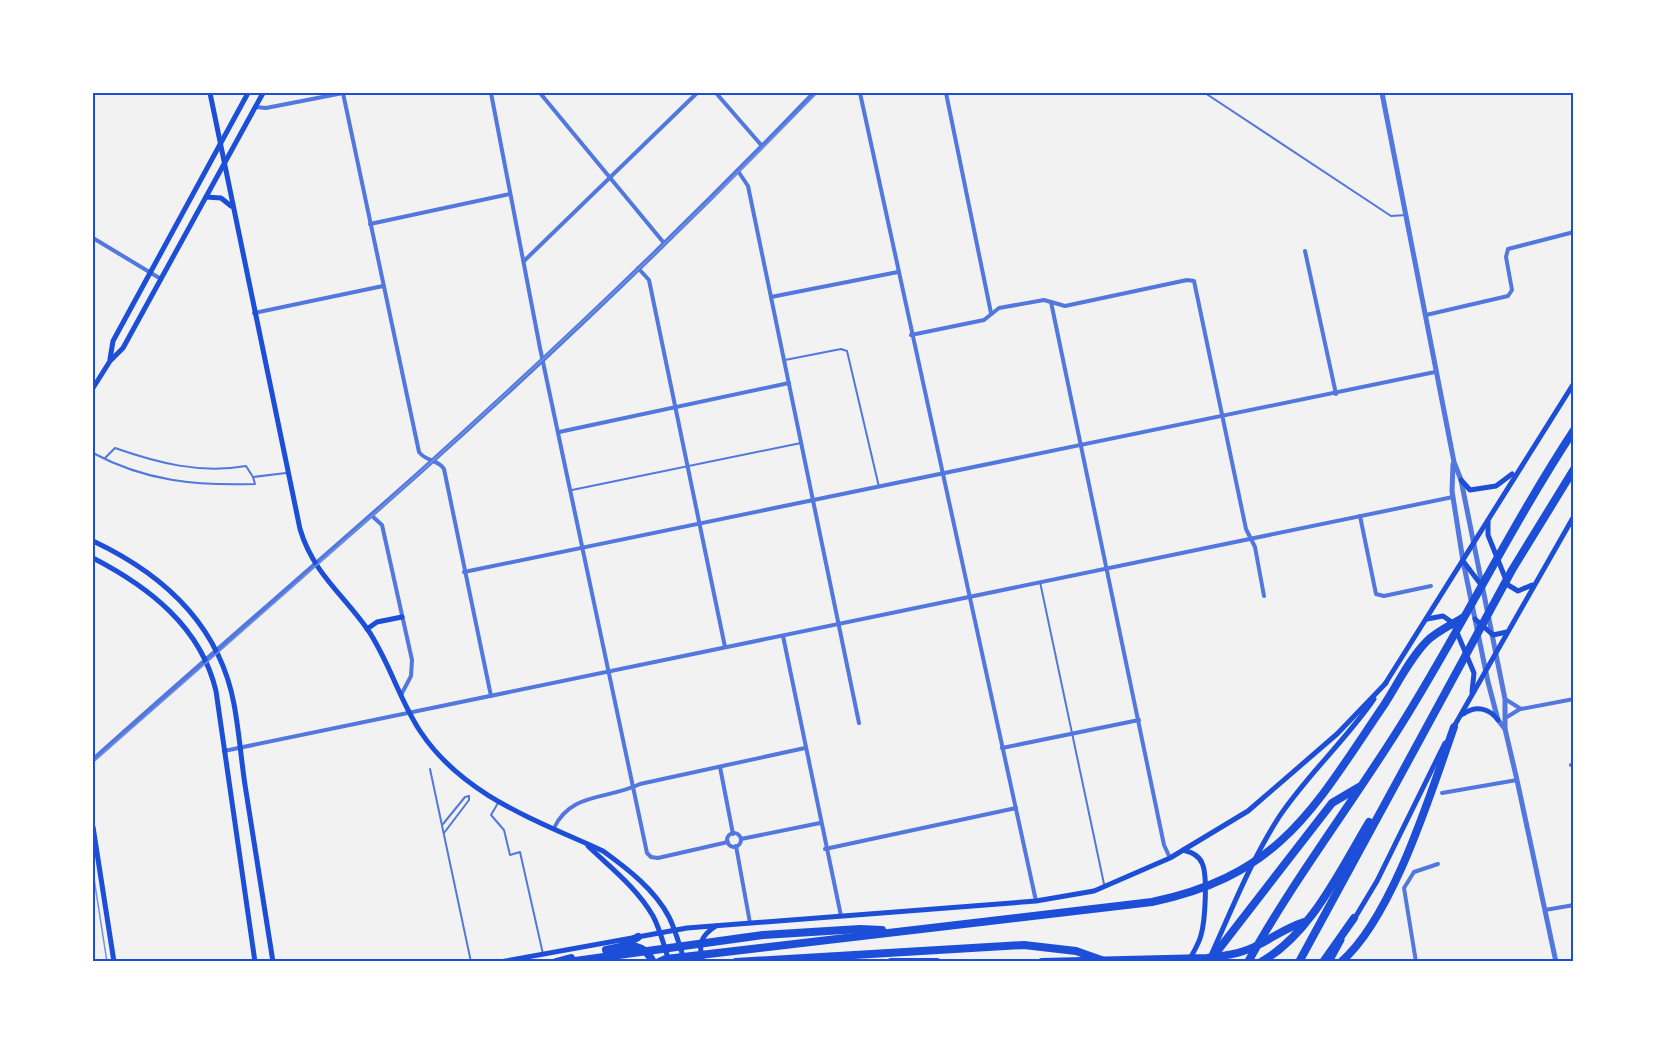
<svg xmlns="http://www.w3.org/2000/svg" width="1667" height="1055" viewBox="0 0 1667 1055" font-family="'Fira Sans Condensed',sans-serif">
  <style>
    .lines { fill: none; stroke-linecap: round; stroke-linejoin: round }
    .service { stroke: #5277de; stroke-width: 2 }
    .minor { stroke: #5277de; stroke-width: 4 }
    .tertiary { stroke: #5277de; stroke-width: 5 }
    .secondary { stroke: #1d4ed8; stroke-width: 5 }
    .motorway { stroke: #1d4ed8; stroke-width: 8 }
    .tram { stroke: #7290e2; stroke-width: 1.5 }
    .neatline { fill: none; stroke: #1d4ed8; stroke-width: 2 }
  </style>
  <rect width="100%" height="100%" fill="#f2f2f2"/>
  <g class="lines">
    <g class="service">
      <polyline points="1205,93 1391,216 1406,215"/>
      <polyline points="785,360 841,349 847,351 879,487"/>
      <path d="M93 453C145 481 196 486 255 484L253 477 286 473"/>
      <path d="M105 458 115 448C158 463 200 474 246 466L253 477"/>
      <polyline points="572,490 801,443"/>
      <polyline points="1040,582 1104,884"/>
      <polyline points="430,769 471,962"/>
      <polyline points="498,803 491,815 504,830 510,855 520,852 543,954"/>
      <polyline points="443,824 465,797 469,796"/>
      <polyline points="444,833 469,800 469,796"/>
    </g>
    <g class="minor">
      <path d="M343 93 419 452C425 461 439 460 444 469L491 696"/>
      <polyline points="491,93 540,348 647,853 651,857 658,858 728,842"/>
      <polyline points="540,93 664,243"/>
      <polyline points="716,93 762,146"/>
      <polyline points="860,93 1036,901"/>
      <polyline points="946,93 991,313"/>
      <polyline points="255,107 266,108 343,93"/>
      <polyline points="738,171 748,186 859,723"/>
      <polyline points="370,224 510,194"/>
      <polyline points="93,238 161,279"/>
      <polyline points="1305,251 1336,394"/>
      <polyline points="524,261 697,93"/>
      <polyline points="638,268 649,280 725,647"/>
      <polyline points="771,297 898,272"/>
      <polyline points="1051,302 1164,845 1170,858"/>
      <polyline points="254,313 383,286"/>
      <polyline points="1426,315 1508,296 1512,290 1506,257 1508,249 1574,232"/>
      <polyline points="911,335 984,320 999,308 1044,300 1065,306 1187,280 1194,281 1246,529 1255,547 1264,596"/>
      <polyline points="559,432 789,383"/>
      <polyline points="371,515 382,525 412,660 411,676 401,695"/>
      <polyline points="1360,516 1376,594 1384,596 1431,586"/>
      <polyline points="464,572 1435,372"/>
      <polyline points="783,636 841,916"/>
      <polyline points="1505,699 1521,709 1574,699"/>
      <polyline points="1507,717 1520,709"/>
      <polyline points="1002,748 1139,720"/>
      <polyline points="224,751 1453,497"/>
      <polyline points="1571,765 1574,764"/>
      <polyline points="720,767 733,834"/>
      <polyline points="1442,793 1517,780"/>
      <path d="M554 828C571 792 607 800 640 784L805 748"/>
      <circle cx="734" cy="840" r="7"/>
      <polyline points="741,839 820,823"/>
      <polyline points="736,846 750,923"/>
      <polyline points="825,849 1016,808"/>
      <polyline points="1545,910 1574,905"/>
      <polyline points="1416,962 1404,888 1414,872 1438,864"/>
    </g>
    <g class="tertiary">
      <polyline points="1382,93 1454,462 1461,480 1505,699 1505,729"/>
      <polyline points="1453,464 1452,491 1463,561 1488,682 1498,720 1505,729 1517,780 1556,962"/>
      <path d="M93 760C201 663 311 569 419 473 555 351 688 224 814 93"/>
    </g>
    <g class="secondary">
      <path d="M210 93 300 529C313 573 343 594 368 630 389 661 399 699 420 731 463 796 536 820 603 851 628 869 655 890 669 917 676 931 680 948 685 962"/>
      <polyline points="206,197 221,198 231,206"/>
      <polyline points="110,359 113,341 248,93"/>
      <polyline points="93,388 110,361 123,348 263,93"/>
      <polyline points="1461,480 1470,490 1496,486 1512,474"/>
      <polyline points="1488,521 1488,535 1508,585 1518,591 1532,585"/>
      <path d="M93 541C163 574 219 624 234 704 239 731 241 758 245 785 254 844 264 903 273 962"/>
      <path d="M93 558C149 587 201 627 216 691L255 962"/>
      <polyline points="1463,561 1482,586"/>
      <polyline points="1427,619 1443,616 1453,623 1474,673 1472,692"/>
      <polyline points="1475,619 1493,635 1507,632"/>
      <polyline points="367,629 377,622 402,617"/>
      <polyline points="1385,684 1574,383"/>
      <path d="M1463 714C1476 705 1489 708 1498 720"/>
      <polyline points="1452,730 1574,516"/>
      <polyline points="93,827 114,962"/>
      <path d="M588 846C611 868 637 888 653 916 660 929 664 946 669 961"/>
      <path d="M1183 850C1191 852 1199 855 1202 863 1208 875 1205 922 1201 935 1199 944 1193 952 1189 961"/>
      <polyline points="1353,921 1377,881 1445,743"/>
      <polyline points="500,962 687,928 1036,901 1094,891 1170,858 1248,811 1337,734 1386,683"/>
      <path d="M703 962C698 945 700 936 716 926"/>
      <path d="M1208 962C1230 914 1250 862 1279 817 1307 775 1345 741 1374 699"/>
      <polyline points="1330,962 1342,940"/>
    </g>
    <g class="motorway">
      <path d="M623 947C638 945 646 948 653 962"/>
      <polyline points="606,950 620,947 638,937"/>
      <polyline points="1212,958 1332,803 1359,787"/>
      <polyline points="556,962 571,958"/>
      <polyline points="568,962 763,935 860,929 882,930"/>
      <path d="M659 962 666 959 1152 902C1282 875 1315 806 1384 705 1397 685 1410 658 1427 641 1436 632 1451 625 1462 618"/>
      <polyline points="736,962 1024,945 1076,951 1107,962"/>
      <polyline points="891,962 937,962"/>
      <path d="M1042 962 1207 958C1223 956 1239 954 1254 947 1271 939 1285 928 1304 922"/>
      <path d="M1248 962C1295 877 1355 800 1406 717 1464 623 1513 523 1574 430"/>
      <path d="M1261 962C1311 934 1340 870 1369 822"/>
      <polyline points="1299,962 1512,570 1574,469"/>
      <polyline points="1323,962 1354,918"/>
      <path d="M1341 962C1393 917 1431 792 1454 727"/>
    </g>
    <g class="tram">
      <path d="M93 762C341 546 586 328 817 93"/>
      <polyline points="93,872 107,962"/>
    </g>
  </g>
  <rect width="1667" height="1055" fill="none" stroke="#ffffff" stroke-width="189"/>
  <rect x="94" y="94" width="1478" height="866" class="neatline"/>
</svg>
